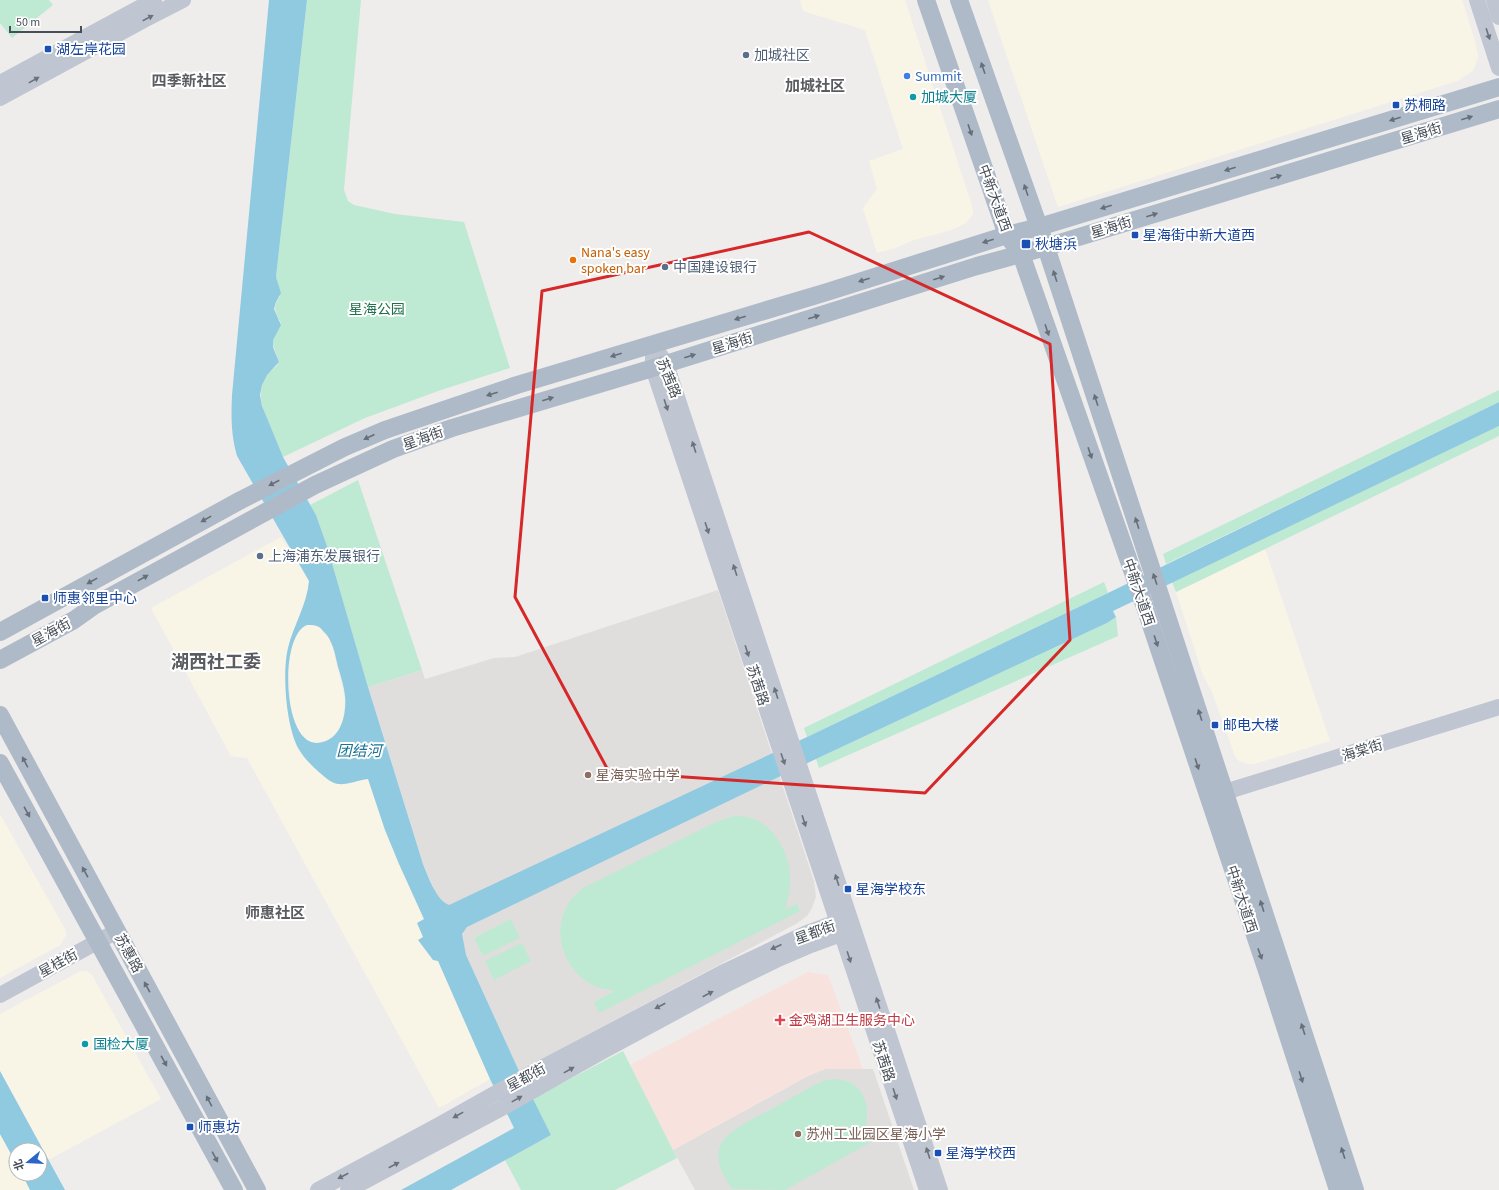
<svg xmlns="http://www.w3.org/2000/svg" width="1499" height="1190" viewBox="0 0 1499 1190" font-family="'Source Sans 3','Noto Sans SC',sans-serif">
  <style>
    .commercial { fill: #f9f5e6 }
    .education { fill: #e0dedd }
    .medical { fill: #f7e2de }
    .green { fill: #bee9d2 }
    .water { fill: #90cae1; fill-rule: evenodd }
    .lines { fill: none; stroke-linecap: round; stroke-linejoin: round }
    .secondary { stroke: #bfc6d1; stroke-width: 16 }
    .primary { stroke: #afbac9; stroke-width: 18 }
    .oneway { fill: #6b727c }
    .oneway2 { fill: #666e79 }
    .marked { fill: none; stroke: #d62828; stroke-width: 3; stroke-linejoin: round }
    .transit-dot { fill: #1a4fb4; stroke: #fff; stroke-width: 1.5 }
    .service-dot { fill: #5c6f8a; stroke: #fff; stroke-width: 1.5 }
    .shop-dot { fill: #3f7fe0; stroke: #fff; stroke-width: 1.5 }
    .culture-dot { fill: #0f9aa8; stroke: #fff; stroke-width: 1.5 }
    .food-dot { fill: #e8710a; stroke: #fff; stroke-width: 1.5 }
    .education-dot { fill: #8d6e63; stroke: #fff; stroke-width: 1.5 }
    .health-dot { fill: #e0444e; stroke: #fff; stroke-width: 1.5 }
    .labels { text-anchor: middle; stroke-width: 4; stroke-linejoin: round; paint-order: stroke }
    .transit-label { font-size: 14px; fill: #164399; stroke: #fff; text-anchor: start }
    .service-label { font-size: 14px; fill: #4e5e75; stroke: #fff; text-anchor: start }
    .shop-label { font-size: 14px; fill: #366cbe; stroke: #fff; text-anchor: start }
    .culture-label { font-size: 14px; fill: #0d838f; stroke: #fff; text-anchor: start }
    .street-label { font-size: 14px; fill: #474e57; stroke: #fff }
    .food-label { font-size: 14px; fill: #c56008; stroke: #fff; text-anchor: start }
    .park-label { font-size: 14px; fill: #20704e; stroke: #fff }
    .education-label { font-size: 14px; fill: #785e54; stroke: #fff; text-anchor: start }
    .health-label { font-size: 14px; fill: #be3a42; stroke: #fff; text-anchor: start }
    .neighbourhood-label { font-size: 15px; font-weight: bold; fill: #5a5c60; stroke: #fff }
    .water-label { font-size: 15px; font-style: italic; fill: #1b7396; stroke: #fff }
    .district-label { font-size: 18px; font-weight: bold; fill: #5a5c60; stroke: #fff }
  </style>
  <rect width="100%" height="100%" fill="#efedec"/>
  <g class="commercial">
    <polygon points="800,0 905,0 972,206 973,214 966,223 951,230 911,241 895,248 877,253 863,208 877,189 869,161 903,149 865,30 803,11"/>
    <polygon points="988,0 1462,0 1475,41 1478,57 1473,71 1457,81 1058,207"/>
    <polygon points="281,537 309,581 308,593 288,648 286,687 288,713 298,748 311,765 328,780 350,783 368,778 385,830 399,864 424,920 423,937 418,940 438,961 490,1079 439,1108 247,758 231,756 151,608"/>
    <polygon points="1265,549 1330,741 1254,764 1248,764 1239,761 1235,756 1212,692 1203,675 1176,592"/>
    <polygon points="307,625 317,626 321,628 328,636 333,649 345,698 343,721 338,731 330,739 317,743 308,741 302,737 294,723 290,702 289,666 291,649 298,631"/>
    <polygon points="0,814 65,929 66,935 60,945 0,978"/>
    <polygon points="81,971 87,971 92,975 161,1099 48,1160 0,1071 0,1014"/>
    <polygon points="0,1134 16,1163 16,1174 22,1174 30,1190 0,1190"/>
  </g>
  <g class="education">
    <polygon points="718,590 814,881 816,897 812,908 807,916 796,924 519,1071 431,883 423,864 368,687 422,670 425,679 494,658 515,657"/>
    <polygon points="825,1069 873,1069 914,1190 695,1190 673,1150 808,1076"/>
  </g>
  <polygon class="medical" points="808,972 828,975 863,1069 825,1069 808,1076 673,1150 630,1065"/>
  <g class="green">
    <polygon points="0,0 49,0 53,5 12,38 0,23"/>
    <path d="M307 0H361L344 190 348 201 354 205 395 214 464 222 510 368 441 390 365 418 283 457C274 435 252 401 265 378 268 371 276 369 279 362L272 342 274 336 281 323C275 311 272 308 280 296L276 277Z"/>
    <polygon points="1499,390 1499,402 1166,564 1163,554"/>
    <polygon points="1499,426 1499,436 1176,592 1172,582"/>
    <polygon points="358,480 422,670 368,687 327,546 316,515 310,505"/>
    <polygon points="1104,582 1108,593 807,737 804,728"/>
    <polygon points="1116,617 1118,636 819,768 816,759 1107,623"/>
    <path d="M735 816C739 816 743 816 747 817 769 821 785 846 789 866 792 881 789 895 785 909L797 904 800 911 599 1013 594 1002 615 991C609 989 602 989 597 987 564 974 549 930 570 901 573 896 579 892 583 888L718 821Z"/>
    <polygon points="511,919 520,938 483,956 474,938"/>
    <polygon points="522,943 531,961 494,980 485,961"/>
    <polygon points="623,1051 677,1158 615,1190 521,1190 505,1160 551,1135 532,1099"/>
    <path d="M835 1079C839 1080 844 1080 847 1081 869 1090 870 1114 864 1133L877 1126 882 1136 785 1190 732 1189C723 1176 712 1157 723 1141 734 1127 753 1119 768 1111 786 1101 804 1091 822 1081Z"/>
  </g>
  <g class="water">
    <path d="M269 0H307L276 277 281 293 276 302 274 309 281 325 273 340V347L279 362 267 375 262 385 260 395 262 406 283 457 316 515 327 546 368 687 423 864C428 876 436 900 449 905L807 737 1108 593 1499 402V426L1113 611 1116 617 1107 623 816 759 467 927 462 934 466 955 519 1071 551 1135 451 1190H401L514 1128 490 1079 438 961 433 960 418 940 423 937 417 923 424 919 399 864 385 830 368 779C358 780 348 785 338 784 331 783 325 777 320 773 312 766 303 757 298 748 286 725 282 673 288 648 293 626 307 605 309 581L237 456C231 435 231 416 232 395ZM307 625C314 625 319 625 323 631 333 640 335 654 338 667 341 677 344 686 345 696 347 716 340 742 317 743 282 744 279 635 307 625Z"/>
    <polygon points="0,1071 65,1190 30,1190 22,1174 40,1174 40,1150 16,1150 16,1163 0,1134"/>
  </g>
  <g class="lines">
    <g class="secondary">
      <polyline points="1477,0 1499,68"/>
      <polyline points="1494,0 1499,17"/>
      <polyline points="0,83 154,0"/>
      <polyline points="0,98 144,20 183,0"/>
      <polyline points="653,344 666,364 940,1190"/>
      <polyline points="653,355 653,368 927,1190"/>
      <polyline points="1225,792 1499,707"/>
      <polyline points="0,995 117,931"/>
      <polyline points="318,1190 439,1125 528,1075 722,973 807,933 837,922 848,923"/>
      <polyline points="348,1190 500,1109 601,1052 727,984 776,960 811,945 841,934 849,926"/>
    </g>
    <g class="primary">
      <polyline points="926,0 1007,235 1021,254 1144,604 1267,971 1338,1190"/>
      <polyline points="959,0 1046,247 1355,1190"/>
      <polyline points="0,632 241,500 345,447 385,430 517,385 827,292 1007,235 1039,227 1499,87"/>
      <polyline points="0,660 74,620 95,605 315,485 393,449 452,428 653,368 977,266 1046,247 1499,109"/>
      <polyline points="0,715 257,1190"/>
      <polyline points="0,763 234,1190"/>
    </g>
  </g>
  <defs><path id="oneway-solid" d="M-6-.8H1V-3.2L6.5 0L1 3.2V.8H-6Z"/></defs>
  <g class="oneway">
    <use href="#oneway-solid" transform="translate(148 18) rotate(-28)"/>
    <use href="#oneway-solid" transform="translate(1488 34) rotate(72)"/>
    <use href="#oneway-solid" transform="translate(34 80) rotate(-29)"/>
    <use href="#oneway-solid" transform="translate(666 405) rotate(72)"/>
    <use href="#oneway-solid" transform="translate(694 447) rotate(-108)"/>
    <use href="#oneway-solid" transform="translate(707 528) rotate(72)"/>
    <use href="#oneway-solid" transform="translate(735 570) rotate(-108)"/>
    <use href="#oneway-solid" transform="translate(747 651) rotate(72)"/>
    <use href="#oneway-solid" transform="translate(776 693) rotate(-108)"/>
    <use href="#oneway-solid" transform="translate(783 759) rotate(71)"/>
    <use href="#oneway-solid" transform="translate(804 821) rotate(72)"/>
    <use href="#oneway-solid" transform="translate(837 880) rotate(-108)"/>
    <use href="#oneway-solid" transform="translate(776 947) rotate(156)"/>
    <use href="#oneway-solid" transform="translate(849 957) rotate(72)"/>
    <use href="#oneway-solid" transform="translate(708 994) rotate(-28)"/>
    <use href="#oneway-solid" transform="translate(878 1003) rotate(-108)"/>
    <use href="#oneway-solid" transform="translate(660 1006) rotate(152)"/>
    <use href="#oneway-solid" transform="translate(569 1070) rotate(-29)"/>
    <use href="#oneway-solid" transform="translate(895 1094) rotate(72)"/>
    <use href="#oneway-solid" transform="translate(517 1099) rotate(-29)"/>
    <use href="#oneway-solid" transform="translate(458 1115) rotate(151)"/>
    <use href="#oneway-solid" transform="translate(928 1153) rotate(-108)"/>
    <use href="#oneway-solid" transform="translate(394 1165) rotate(-28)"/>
    <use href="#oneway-solid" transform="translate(343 1176) rotate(152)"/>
  </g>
  <g class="oneway2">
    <use href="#oneway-solid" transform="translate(983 68) rotate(-109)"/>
    <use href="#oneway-solid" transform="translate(1467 118) rotate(-17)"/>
    <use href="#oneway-solid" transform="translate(1395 119) rotate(163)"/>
    <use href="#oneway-solid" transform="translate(970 130) rotate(71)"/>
    <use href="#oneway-solid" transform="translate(1230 169) rotate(163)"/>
    <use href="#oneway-solid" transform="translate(1276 177) rotate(-17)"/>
    <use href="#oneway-solid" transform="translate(1026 190) rotate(-109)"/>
    <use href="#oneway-solid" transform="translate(1106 207) rotate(163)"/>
    <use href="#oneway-solid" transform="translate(1152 215) rotate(-17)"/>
    <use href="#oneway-solid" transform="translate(988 241) rotate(162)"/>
    <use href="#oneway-solid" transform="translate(1055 276) rotate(-108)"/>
    <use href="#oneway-solid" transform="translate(939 278) rotate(-17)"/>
    <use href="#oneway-solid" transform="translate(864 280) rotate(162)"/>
    <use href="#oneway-solid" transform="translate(814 317) rotate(-17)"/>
    <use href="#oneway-solid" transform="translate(740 318) rotate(163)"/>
    <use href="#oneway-solid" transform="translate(1047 330) rotate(71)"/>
    <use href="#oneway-solid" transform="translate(616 355) rotate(163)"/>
    <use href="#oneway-solid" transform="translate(690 356) rotate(-18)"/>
    <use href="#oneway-solid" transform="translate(492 394) rotate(162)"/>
    <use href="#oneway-solid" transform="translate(548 399) rotate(-17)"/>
    <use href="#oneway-solid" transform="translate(1096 400) rotate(-108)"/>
    <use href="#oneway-solid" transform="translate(369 437) rotate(156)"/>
    <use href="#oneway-solid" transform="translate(1090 453) rotate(71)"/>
    <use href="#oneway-solid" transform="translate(274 483) rotate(153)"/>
    <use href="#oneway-solid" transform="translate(206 519) rotate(151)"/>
    <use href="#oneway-solid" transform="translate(1137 523) rotate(-108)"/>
    <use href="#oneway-solid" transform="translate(143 578) rotate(-29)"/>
    <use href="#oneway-solid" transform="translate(1155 579) rotate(-109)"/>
    <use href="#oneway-solid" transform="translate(92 581) rotate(151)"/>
    <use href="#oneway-solid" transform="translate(1156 641) rotate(72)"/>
    <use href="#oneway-solid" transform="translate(1200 715) rotate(-108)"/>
    <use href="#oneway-solid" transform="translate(25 762) rotate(-118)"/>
    <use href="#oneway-solid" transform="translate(1197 764) rotate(72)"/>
    <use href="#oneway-solid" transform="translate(27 812) rotate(61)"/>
    <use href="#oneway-solid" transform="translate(85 872) rotate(-119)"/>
    <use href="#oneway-solid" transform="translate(1262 906) rotate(-108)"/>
    <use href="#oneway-solid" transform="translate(1260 954) rotate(70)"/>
    <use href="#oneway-solid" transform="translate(147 987) rotate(-119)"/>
    <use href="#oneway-solid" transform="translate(1303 1029) rotate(-108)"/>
    <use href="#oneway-solid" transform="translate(164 1061) rotate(61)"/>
    <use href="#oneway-solid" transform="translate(1301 1077) rotate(72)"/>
    <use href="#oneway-solid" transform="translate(209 1101) rotate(-118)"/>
    <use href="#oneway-solid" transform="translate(1343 1153) rotate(-108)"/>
    <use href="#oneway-solid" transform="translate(215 1157) rotate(62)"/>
  </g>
  <path class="marked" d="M809 232 1050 344 1070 640 925 793 609 772 515 597 542 291Z"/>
  <g class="transit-dot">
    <rect x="44" y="45" width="8" height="8" rx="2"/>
    <rect x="1392" y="101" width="8" height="8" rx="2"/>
    <rect x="1131" y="231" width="8" height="8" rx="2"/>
    <rect x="1021" y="239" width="10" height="10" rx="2"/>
    <rect x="41" y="594" width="8" height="8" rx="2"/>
    <rect x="1211" y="721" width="8" height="8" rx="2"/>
    <rect x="844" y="885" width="8" height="8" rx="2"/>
    <rect x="186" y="1123" width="8" height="8" rx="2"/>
    <rect x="934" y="1149" width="8" height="8" rx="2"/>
  </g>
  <g class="service-dot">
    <circle cx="746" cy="55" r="4"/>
    <circle cx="665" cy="267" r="4"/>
    <circle cx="260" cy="556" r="4"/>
  </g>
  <circle class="shop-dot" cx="907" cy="76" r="4"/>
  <g class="culture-dot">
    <circle cx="913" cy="97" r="4"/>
    <circle cx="85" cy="1044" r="4"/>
  </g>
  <circle class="food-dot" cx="573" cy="260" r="4"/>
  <g class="education-dot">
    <circle cx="588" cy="775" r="4"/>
    <circle cx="798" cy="1134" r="4"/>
  </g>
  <path class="health-dot" d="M778 1014h4v4h4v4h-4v4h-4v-4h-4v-4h4z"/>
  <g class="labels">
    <g class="transit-label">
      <text x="56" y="54">湖左岸花园</text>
      <text x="1404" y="110">苏桐路</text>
      <text x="1143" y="240">星海街中新大道西</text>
      <text x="1035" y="249">秋塘浜</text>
      <text x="53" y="603">师惠邻里中心</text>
      <text x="1223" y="730">邮电大楼</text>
      <text x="856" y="894">星海学校东</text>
      <text x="198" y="1132">师惠坊</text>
      <text x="946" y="1158">星海学校西</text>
    </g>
    <g class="service-label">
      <text x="754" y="60">加城社区</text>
      <text x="673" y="272">中国建设银行</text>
      <text x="268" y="561">上海浦东发展银行</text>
    </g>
    <g class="shop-label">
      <text x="915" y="81">Summit</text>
    </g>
    <g class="culture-label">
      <text x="921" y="102">加城大厦</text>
      <text x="93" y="1049">国检大厦</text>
    </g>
    <g class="street-label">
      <text transform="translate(1421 133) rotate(-17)" y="5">星海街</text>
      <text transform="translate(995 198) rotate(70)" y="5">中新大道西</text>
      <text transform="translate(1111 227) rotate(-17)" y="5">星海街</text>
      <text transform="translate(732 343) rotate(-17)" y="5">星海街</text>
      <text transform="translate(669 378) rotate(68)" y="5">苏茜路</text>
      <text transform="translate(423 438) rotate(-20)" y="5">星海街</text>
      <text transform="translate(1139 592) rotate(71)" y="5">中新大道西</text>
      <text transform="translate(51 632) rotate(-29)" y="5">星海街</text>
      <text transform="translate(758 685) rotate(72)" y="5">苏茜路</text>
      <text transform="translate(1362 750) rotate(-17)" y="5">海棠街</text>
      <text transform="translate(1242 899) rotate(72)" y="5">中新大道西</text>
      <text transform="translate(815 932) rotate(-20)" y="5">星都街</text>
      <text transform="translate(129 953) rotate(61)" y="5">苏惠路</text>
      <text transform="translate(58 963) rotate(-29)" y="5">星桂街</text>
      <text transform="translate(884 1061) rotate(72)" y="5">苏茜路</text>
      <text transform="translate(526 1077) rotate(-29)" y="5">星都街</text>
    </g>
    <g class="food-label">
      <text x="581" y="257">Nana's easy<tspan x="581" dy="16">spoken bar</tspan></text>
    </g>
    <g class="park-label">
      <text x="377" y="314">星海公园</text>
    </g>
    <g class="education-label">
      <text x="596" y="780">星海实验中学</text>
      <text x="806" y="1139">苏州工业园区星海小学</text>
    </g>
    <g class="health-label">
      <text x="789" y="1025">金鸡湖卫生服务中心</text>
    </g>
    <g class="neighbourhood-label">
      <text x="189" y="86">四季新社区</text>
      <text x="815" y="91">加城社区</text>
      <text x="275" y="918">师惠社区</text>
    </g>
    <g class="water-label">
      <text x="359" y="756">团结河</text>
    </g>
    <g class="district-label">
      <text x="216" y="668">湖西社工委</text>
    </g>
  </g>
  <g transform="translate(28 1162) rotate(252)"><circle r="19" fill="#ffffff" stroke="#b5b8bc"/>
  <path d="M0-3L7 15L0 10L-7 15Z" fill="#2c65c9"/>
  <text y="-6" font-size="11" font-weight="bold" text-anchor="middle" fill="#474e57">北</text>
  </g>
  <path d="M10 26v6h71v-6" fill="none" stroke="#474e57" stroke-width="2"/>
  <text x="16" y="26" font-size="12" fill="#474e57" stroke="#ffffff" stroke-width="3" paint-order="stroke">50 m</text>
</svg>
